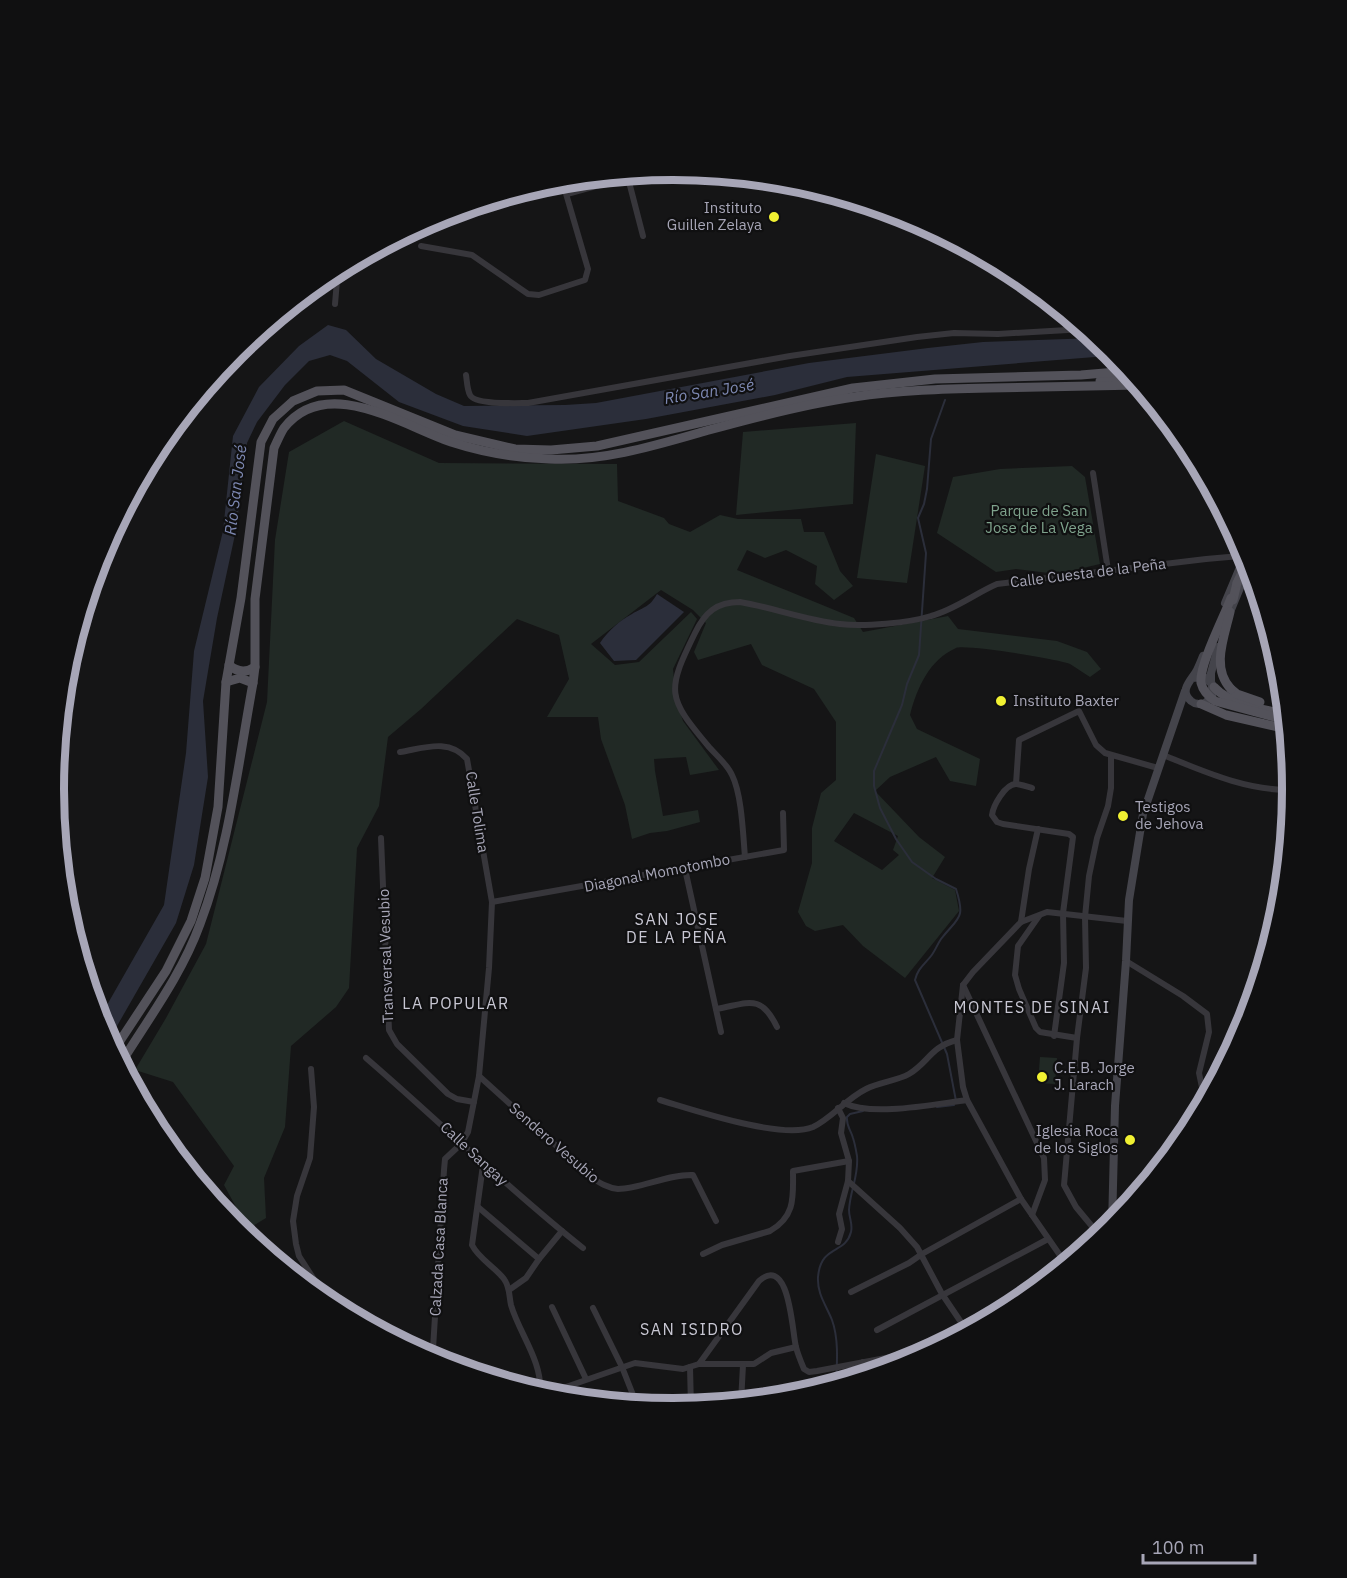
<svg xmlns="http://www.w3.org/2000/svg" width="1347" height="1578" viewBox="0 0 1347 1578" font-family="'IBM Plex Sans',sans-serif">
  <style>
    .green { fill: #212925; fill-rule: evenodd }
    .water { fill: #2b2e3a }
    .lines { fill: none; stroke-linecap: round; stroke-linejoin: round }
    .stream { stroke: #2b2e3a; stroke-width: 2 }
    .street { stroke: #37363b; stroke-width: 6 }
    .secondary { stroke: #44444b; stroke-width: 8 }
    .primary { stroke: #53525a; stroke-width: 9 }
    .primary-bridge { stroke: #53525a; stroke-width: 9 }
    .poi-dot { fill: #f1f132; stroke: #101011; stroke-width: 2 }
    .labels { text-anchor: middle; stroke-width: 4.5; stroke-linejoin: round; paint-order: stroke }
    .poi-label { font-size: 15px; fill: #a7a6b7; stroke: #101011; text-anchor: start }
    .park-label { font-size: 15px; fill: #7ea28c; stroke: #101011 }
    .street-label { font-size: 15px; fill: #a7a6b7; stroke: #101011 }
    .water-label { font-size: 16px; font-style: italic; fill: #7d88b2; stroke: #101011 }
    .neighbourhood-label { font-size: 16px; letter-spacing: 1.5px; fill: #c8c7d3; stroke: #101011 }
    .rim { fill: none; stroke: #a7a6b7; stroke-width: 8 }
  </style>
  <rect width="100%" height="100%" fill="#151516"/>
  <g class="green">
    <path d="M344 421 439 463 617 464 618 501 664 518 669 524 690 532 720 515 738 519H801L804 532H824L840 571 853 586 834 600 815 584 817 566 786 550 765 558 747 550 737 570 854 618 863 632 948 616 958 629 1057 641 1087 652 1101 669 1090 677C1083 673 1077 668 1070 664 1059 659 965 644 956 648 929 660 917 688 910 715L917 729 980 759 976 786 950 781 936 757 890 777 875 791 919 837 945 857 932 878 955 890 959 911 905 978 863 946 843 925 815 931 806 926 798 912 812 863V828L821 793 836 780V722L814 689 762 665 751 644 698 660 694 652 706 623 693 610 661 590 591 644 615 665 639 662 691 612 697 619 673 669 676 699 683 721 719 770 690 775 686 757 654 759 655 771 663 816 698 810 700 822 667 831 650 833 632 839 625 805 601 739 598 717H547L569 679 559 635 517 619 421 709 388 737 379 806 357 848 349 988 336 1007 291 1046 285 1127 264 1178 266 1218 248 1229 224 1185 234 1166 173 1082 135 1070 166 1018 206 944 267 702 275 540 289 452ZM854 813 898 836 893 850 899 855 882 870 834 841Z"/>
    <polygon points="856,423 853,504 736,515 743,432"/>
    <polygon points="876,454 925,466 907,583 857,578"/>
    <polygon points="1072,466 1085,477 1100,564 1057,574 1016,569 996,572 937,533 953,477 1000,469"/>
    <polygon points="1040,1057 1057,1058 1055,1084 1038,1083"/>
  </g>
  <g class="water">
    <polygon points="328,325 346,330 376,359 436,394 464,406 565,405 596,403 809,363 928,348 983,342 1096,338 1116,357 1095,357 847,377 775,395 646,419 527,436 463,426 399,402 347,361 330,355 309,361 285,385 257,422 247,443 236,530 217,618 203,701 208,777 194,865 176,923 109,1040 99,1019 164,905 186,753 194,651 223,531 233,436 259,387 299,346"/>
    <path d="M657 594 684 612 636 660 614 661 600 643C608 631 619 621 632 614 645 606 649 608 657 594Z"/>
  </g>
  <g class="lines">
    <g class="stream">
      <path d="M945 400 931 439 927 489 924 504 918 518 926 553 919 655 907 684 902 705 874 771V786L880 808 896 839 912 862 936 879 956 889C966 920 958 917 941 939 937 945 935 951 931 956 924 965 918 968 915 980L947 1054 956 1101"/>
      <polyline points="937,1107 954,1105"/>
      <path d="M836 1384C837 1364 839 1339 832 1320 826 1305 817 1294 818 1277 821 1244 845 1255 851 1232 853 1224 849 1218 849 1210 850 1191 859 1175 857 1156 856 1150 855 1144 853 1138 851 1130 846 1126 847 1117L850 1114 863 1111"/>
    </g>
    <g class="street">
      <polyline points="628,178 643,236"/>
      <polyline points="567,194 643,173"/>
      <polyline points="421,246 472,255 528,294 539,295 585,280 588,269 562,180"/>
      <polyline points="335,304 338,269"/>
      <path d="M466 375C467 381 467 389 470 395 475 405 516 403 528 403L790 356 917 337 954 333 998 334 1085 329"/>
      <polyline points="1093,473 1108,570"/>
      <path d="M400 752C424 748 449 738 467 759L492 902 489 968 479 1076 468 1132 461 1144 445 1159 444 1170 433 1349 430 1358"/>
      <path d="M1163 755C1205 772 1247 791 1293 790"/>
      <polyline points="1016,784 1019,740 1079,711 1096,745 1105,753 1158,768"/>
      <path d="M1032 788C1028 787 1020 784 1016 784 1005 784 993 806 992 815L997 822 1003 824 1069 834 1073 837 1063 913 1064 963 1054 1036"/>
      <polyline points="381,838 389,1030 397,1044 448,1094 457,1099 474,1102"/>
      <path d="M745 857C743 835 742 795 732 775 727 764 717 756 709 747 667 697 666 692 695 633 705 612 717 602 740 602 774 608 806 620 840 624 863 627 909 623 931 616 954 610 976 593 997 584L1206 559 1240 556 1246 560"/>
      <polyline points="685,869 721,1032"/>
      <polyline points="492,902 784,850 783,813"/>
      <polyline points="1039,916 1018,946 1015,975 1019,989 1036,1028 1040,1032 1077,1038"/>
      <polyline points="1021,922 1029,869 1038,829"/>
      <polyline points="1126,961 1183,996 1207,1014 1209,1032 1199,1073 1205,1102"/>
      <polyline points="963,985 1044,1158 1045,1180 1032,1215"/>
      <path d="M716 1009C747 1004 760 992 777 1027"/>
      <path d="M366 1058C439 1121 507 1188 583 1248"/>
      <path d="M311 1069 314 1107 310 1158 297 1196 293 1221 296 1244 299 1256 324 1295 343 1306 433 1349 490 1371 549 1389H560L635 1363 683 1369 699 1364 759 1281C790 1254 792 1332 796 1347 798 1355 801 1362 804 1369L809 1372 817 1371 933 1349"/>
      <path d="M479 1076 592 1178C600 1183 608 1188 618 1189 641 1189 668 1174 693 1175L716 1221"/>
      <path d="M660 1100C694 1110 782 1140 813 1127 832 1118 846 1099 866 1089 879 1082 897 1081 909 1074 929 1062 930 1047 957 1040"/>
      <path d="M844 1103C872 1117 935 1104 967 1100"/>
      <polyline points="838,1108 843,1118 841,1133 849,1161 848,1181 839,1214 842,1229 838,1242"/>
      <path d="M483 1165 472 1245C479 1259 494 1266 504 1279 510 1287 509 1296 511 1305 519 1333 543 1362 540 1393"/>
      <polyline points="848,1181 900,1228 917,1247 942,1294 967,1331"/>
      <polyline points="478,1207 539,1259 562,1231"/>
      <polyline points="1100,1236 1076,1207 1064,1185 1077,1038 1086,968 1085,917 1089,876 1097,838 1108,806 1111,788 1111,755"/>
      <path d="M703 1254 722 1245 770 1231C796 1216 793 1196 793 1171L849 1161"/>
      <polyline points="1066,1264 1021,1199 967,1100 963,1087 957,1040 963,985 973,972 1021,922 1047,912 1127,921"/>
      <polyline points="509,1290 526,1278 539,1259"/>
      <polyline points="851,1292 909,1263 922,1254 1021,1199"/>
      <polyline points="552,1307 586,1379"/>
      <polyline points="593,1308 622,1367 637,1405"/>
      <polyline points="877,1330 1048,1239"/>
      <polyline points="699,1364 754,1364 771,1353 796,1347"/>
      <polyline points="690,1367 691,1407"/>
      <polyline points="859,1377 863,1362"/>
      <polyline points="741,1402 743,1365"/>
    </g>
    <g class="secondary">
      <polyline points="1225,603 1246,553"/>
      <polyline points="1228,617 1247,571"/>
      <path d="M1192 678 1204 677 1212 684V697L1205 703C1200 704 1196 705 1191 701 1178 690 1192 680 1197 670 1199 666 1201 661 1203 656"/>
      <polyline points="1211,681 1211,673 1218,647"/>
      <polyline points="1112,1226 1115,1106 1126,961 1129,900 1143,814 1185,691"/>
    </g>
    <g class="primary">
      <polyline points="1100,381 1133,378"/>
      <polyline points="1233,600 1237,583"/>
      <path d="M229 665C237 672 246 673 255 667"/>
      <polyline points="226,682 240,678 253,683"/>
      <path d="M1214 687C1228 703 1264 711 1285 713"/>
      <polyline points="1231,689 1237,694 1260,702"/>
      <polyline points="1201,704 1226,715 1287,729"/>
      <polyline points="114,1050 166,971 191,921 205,878 218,807 226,682 241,598 261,442 273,419 293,401 317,391 344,390 455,435 515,449 551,450 597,446 853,388 935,379 1081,375 1128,371"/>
      <path d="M121 1063C149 1018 182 974 200 924 229 848 238 764 253 683L255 667V599L274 448C277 442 280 434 284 428 326 374 402 425 451 442 482 452 516 458 549 459 603 462 657 445 709 430 756 417 805 404 854 397 899 390 945 389 990 388 1040 387 1090 386 1139 385"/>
    </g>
    <g class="primary-bridge">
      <polyline points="1237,583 1248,560"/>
      <path d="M1231 598C1224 617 1199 665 1201 683 1203 691 1209 697 1215 701L1286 720"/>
      <path d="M1230 612C1224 638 1211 668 1231 689"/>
    </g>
  </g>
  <g class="poi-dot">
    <circle cx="774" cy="217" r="6"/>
    <circle cx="1001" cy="701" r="6"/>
    <circle cx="1123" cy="816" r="6"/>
    <circle cx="1042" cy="1077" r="6"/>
    <circle cx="1130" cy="1140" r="6"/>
  </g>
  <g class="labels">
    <g class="poi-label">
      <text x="762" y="213" text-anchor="end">Instituto<tspan x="762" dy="17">Guillen Zelaya</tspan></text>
      <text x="1013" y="706">Instituto Baxter</text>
      <text x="1135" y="812">Testigos<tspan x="1135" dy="17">de Jehova</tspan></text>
      <text x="1054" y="1073">C.E.B. Jorge<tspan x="1054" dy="17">J. Larach</tspan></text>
      <text x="1118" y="1136" text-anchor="end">Iglesia Roca<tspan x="1118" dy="17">de los Siglos</tspan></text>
    </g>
    <g class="park-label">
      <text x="1039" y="516">Parque de San<tspan x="1039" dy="17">Jose de La Vega</tspan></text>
    </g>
    <g class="street-label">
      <text transform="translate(1088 573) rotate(-7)" y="5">Calle Cuesta de la Peña</text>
      <text transform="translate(477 812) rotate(81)" y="5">Calle Tolima</text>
      <text transform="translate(657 873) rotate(-11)" y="5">Diagonal Momotombo</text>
      <text transform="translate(386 956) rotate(-92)" y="5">Transversal Vesubio</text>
      <text transform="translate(554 1143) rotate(41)" y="5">Sendero Vesubio</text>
      <text transform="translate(474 1154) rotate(43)" y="5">Calle Sangay</text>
      <text transform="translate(439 1247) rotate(-87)" y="5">Calzada Casa Blanca</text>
    </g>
    <g class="water-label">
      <text transform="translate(709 391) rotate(-9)" y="6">Río San José</text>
      <text transform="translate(235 490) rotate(-83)" y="6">Río San José</text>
    </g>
    <g class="neighbourhood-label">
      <text x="677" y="925">SAN JOSE<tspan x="677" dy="18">DE LA PEÑA</tspan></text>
      <text x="456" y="1009">LA POPULAR</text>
      <text x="1032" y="1013">MONTES DE SINAI</text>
      <text x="692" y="1335">SAN ISIDRO</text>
    </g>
  </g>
  <path d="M0 0H1347V1578H0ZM64 789a609 609 0 1 1 1218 0a609 609 0 1 1-1218 0Z" fill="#101011" fill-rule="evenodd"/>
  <path class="rim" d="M64 789a609 609 0 1 1 1218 0a609 609 0 1 1-1218 0Z"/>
  <path d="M1143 1554v9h112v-9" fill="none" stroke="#a7a6b7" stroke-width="3"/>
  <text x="1152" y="1554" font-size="18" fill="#a7a6b7" stroke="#101011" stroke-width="4.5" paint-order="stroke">100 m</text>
</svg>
